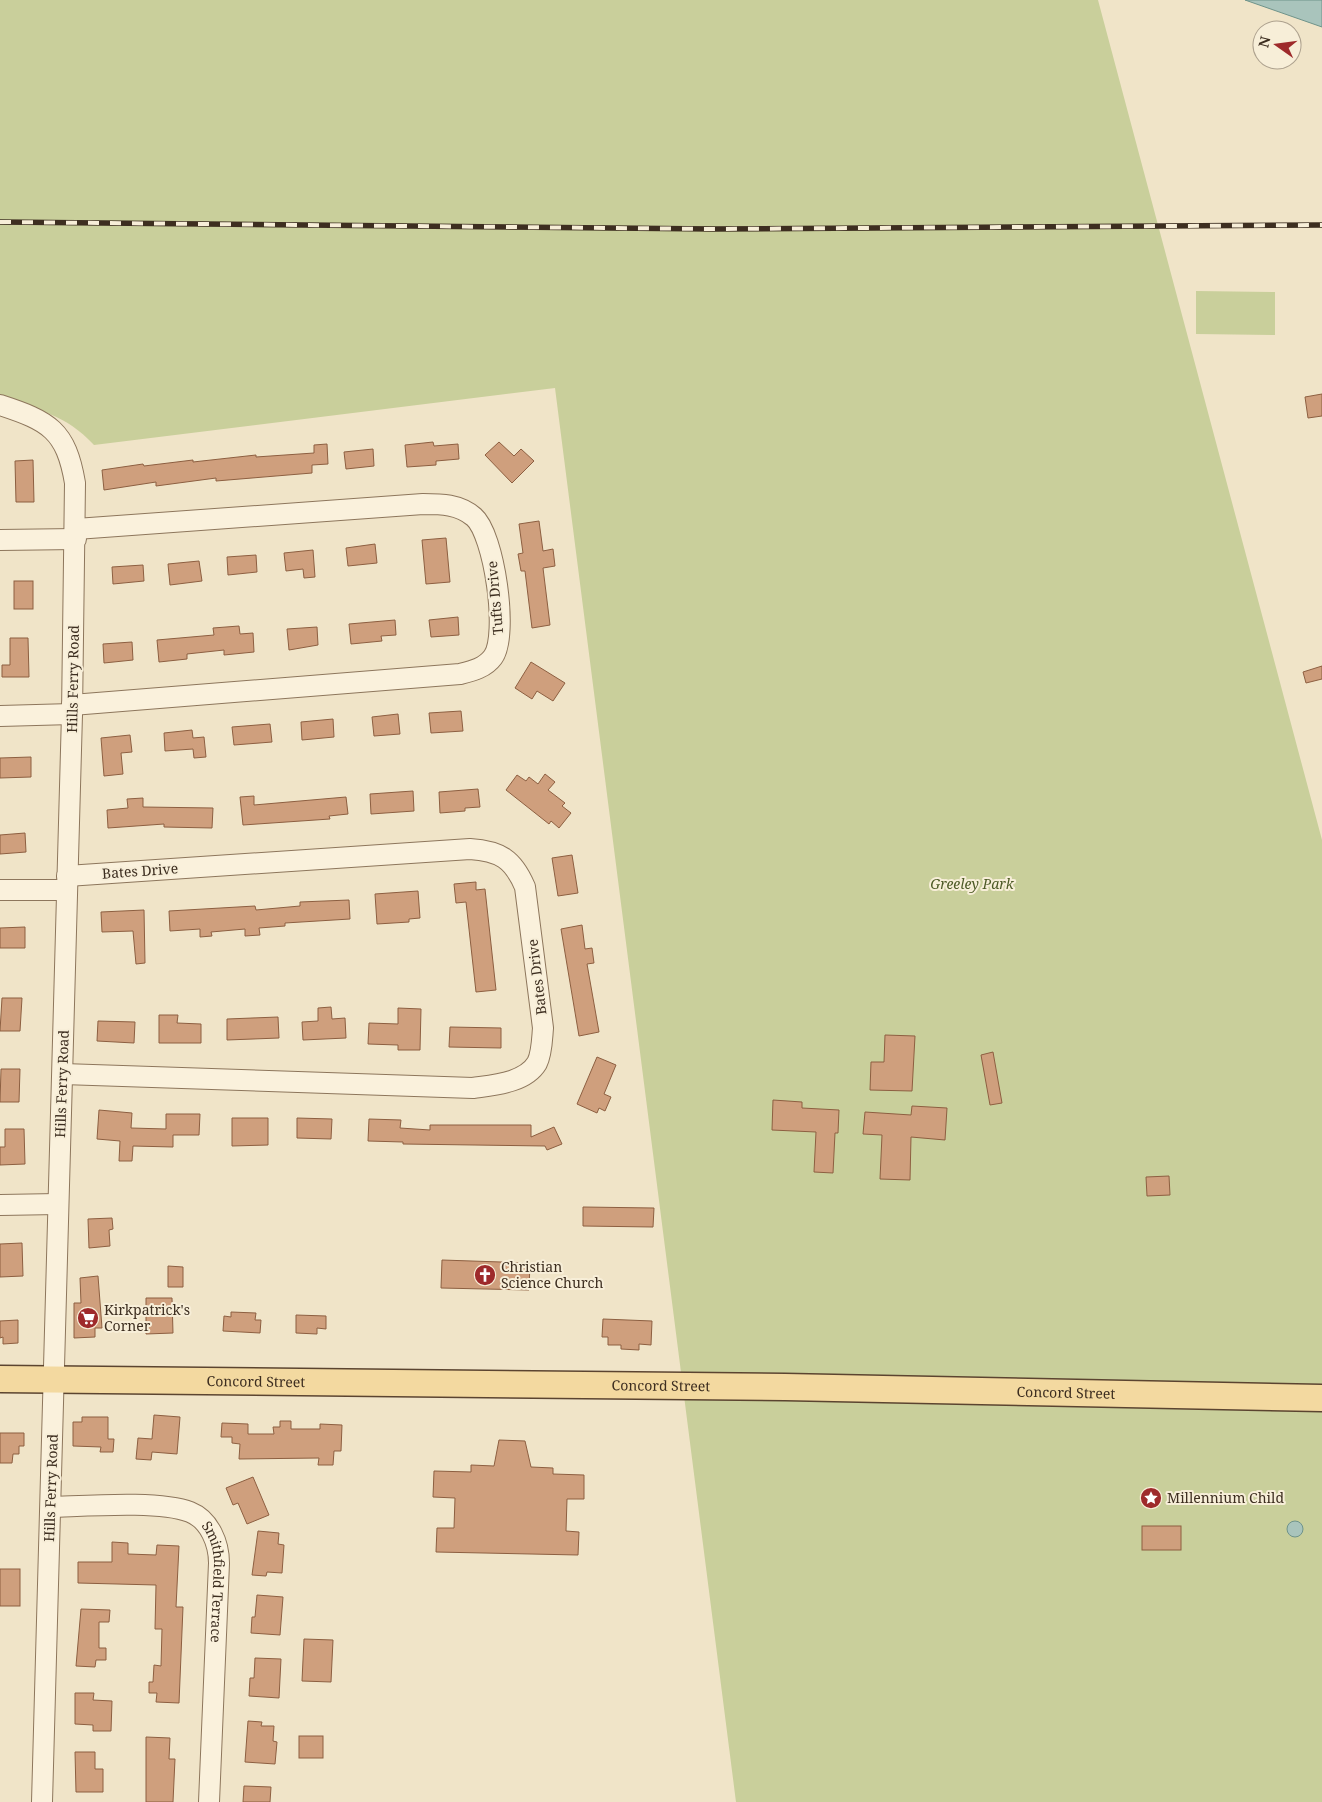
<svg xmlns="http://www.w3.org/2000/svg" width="1322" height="1802" viewBox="0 0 1322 1802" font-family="'Noto Serif',serif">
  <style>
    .green { fill: #c9cf9b }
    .water { fill: #a9c4bc; stroke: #6f938a }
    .building { fill: #cf9f7d; stroke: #8d5f41 }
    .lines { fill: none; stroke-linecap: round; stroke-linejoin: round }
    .minor-casing { stroke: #8d765c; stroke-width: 22 }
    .major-casing { stroke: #5b4430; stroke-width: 29 }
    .minor { stroke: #faf1dc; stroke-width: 20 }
    .major { stroke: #f3d9a0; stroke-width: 26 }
    .rail-casing { stroke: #3d2e20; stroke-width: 5.5 }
    .rail { stroke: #f7eed8; stroke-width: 4; stroke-dasharray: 11; stroke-linecap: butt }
    .labels { text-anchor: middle; stroke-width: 4; stroke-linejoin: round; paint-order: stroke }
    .street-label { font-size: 14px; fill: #3d2e20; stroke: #f7eed8 }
    .park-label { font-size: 14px; font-style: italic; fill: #4d5a26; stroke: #f7eed8 }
    .poi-label { font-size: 14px; fill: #3d2e20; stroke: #f7eed8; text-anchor: start }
  </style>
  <rect width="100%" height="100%" fill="#f0e4c8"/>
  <g class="green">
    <path d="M0 0H1098L1322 840V1802H736L555 388 94 445C65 414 39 410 0 398Z"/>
    <polygon points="1196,291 1275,292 1275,335 1196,334"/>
  </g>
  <g class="water">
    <polygon points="1245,0 1322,0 1322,27"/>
    <circle cx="1295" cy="1529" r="8"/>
  </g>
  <g class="building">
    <polygon points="1322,394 1322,416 1308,418 1305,397"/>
    <polygon points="433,442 434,446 458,444 459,459 436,461 436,465 407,467 405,445"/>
    <polygon points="499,442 514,456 521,449 534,461 512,483 485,455"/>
    <polygon points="327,444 328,464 312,465 312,473 216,481 216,478 156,486 156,482 104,490 102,470 143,464 144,466 193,460 193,462 256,455 256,457 314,453 314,445"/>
    <polygon points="373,449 374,466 346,469 344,452"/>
    <polygon points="33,460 34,502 16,502 15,461"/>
    <polygon points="539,521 543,551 553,549 555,566 543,568 550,625 532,628 525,571 521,571 518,554 523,553 519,524"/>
    <polygon points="446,538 450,582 426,584 422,540"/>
    <polygon points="375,544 377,563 348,566 346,548"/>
    <polygon points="313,550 315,577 304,578 303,569 286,571 284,553"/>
    <polygon points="256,555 257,572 228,575 227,557"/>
    <polygon points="199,561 202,581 170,585 168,564"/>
    <polygon points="143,565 144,581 113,584 112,567"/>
    <rect x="14" y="581" width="19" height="28"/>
    <polygon points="458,617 459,635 431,637 429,620"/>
    <polygon points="395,620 396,635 381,636 382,641 351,644 349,624"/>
    <polygon points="239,626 240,634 253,633 254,652 224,655 224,650 187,654 187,659 159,662 157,640 214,635 213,628"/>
    <polygon points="317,627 318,645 289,650 287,629"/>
    <polygon points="10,638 28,638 29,677 2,677 2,665 10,665"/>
    <polygon points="132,642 133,660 104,663 103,644"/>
    <polygon points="531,662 565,683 553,701 537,691 532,699 515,688"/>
    <polygon points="1322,666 1322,679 1306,683 1303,672"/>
    <polygon points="461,711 463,731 431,733 429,713"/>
    <polygon points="398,714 400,734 374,736 372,717"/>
    <polygon points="333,719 334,737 302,740 301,722"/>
    <polygon points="270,724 272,742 234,745 232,727"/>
    <polygon points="192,730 193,738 204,737 206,757 194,758 193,749 165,751 164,733"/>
    <polygon points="130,735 132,752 121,753 123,774 104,776 101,738"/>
    <polygon points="31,757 31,777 0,778 0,758"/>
    <polygon points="545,774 555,782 548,790 565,803 562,806 571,813 559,828 551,821 549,824 506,790 517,775 526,781 529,777 538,784"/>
    <polygon points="478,789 480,807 465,808 465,811 440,813 439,792"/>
    <polygon points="413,791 414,811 371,814 370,794"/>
    <polygon points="254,796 254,805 346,797 348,814 329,816 330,819 243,825 240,797"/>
    <polygon points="143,798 143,807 213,808 212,828 164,827 164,824 108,828 107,810 128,808 127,799"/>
    <polygon points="25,833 26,852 0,854 0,835"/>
    <polygon points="572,855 578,893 558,896 552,858"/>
    <polygon points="476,882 476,890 485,889 496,990 476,992 466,902 456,903 454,884"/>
    <polygon points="418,891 420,918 409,919 409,922 377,924 375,894"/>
    <polygon points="349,900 350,919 285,923 285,926 259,928 260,935 245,936 245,929 211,932 212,936 200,937 200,929 170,931 169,911 255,906 256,910 300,906 300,902"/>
    <polygon points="144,910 145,963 136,964 133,931 102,932 101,912"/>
    <polygon points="582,925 585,949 592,948 594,963 587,964 599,1032 579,1036 561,929"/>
    <polygon points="25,927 25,948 0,948 0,928"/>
    <polygon points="2,998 22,998 20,1031 0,1031"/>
    <polygon points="331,1007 332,1019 345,1018 346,1038 303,1040 302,1022 318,1021 318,1008"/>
    <polygon points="398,1008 421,1009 420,1050 398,1050 398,1045 368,1044 369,1023 398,1024"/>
    <polygon points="159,1015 178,1015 177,1023 201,1024 201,1043 159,1043"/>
    <polygon points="278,1017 279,1038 227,1040 227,1019"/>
    <polygon points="98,1021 135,1022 134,1043 97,1041"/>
    <polygon points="450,1027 501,1028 501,1048 449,1047"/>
    <polygon points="885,1035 915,1036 912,1091 870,1090 871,1062 884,1062"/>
    <polygon points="993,1052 1002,1103 990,1105 981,1055"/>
    <polygon points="597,1057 616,1065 604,1094 611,1097 605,1111 599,1108 597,1113 577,1104"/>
    <polygon points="1,1069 20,1069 19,1102 0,1102"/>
    <polygon points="773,1100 802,1102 802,1108 839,1110 838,1133 835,1133 833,1173 814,1172 816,1132 772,1130"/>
    <polygon points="912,1106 947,1108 945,1140 911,1137 910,1180 880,1179 882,1135 863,1134 865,1112 911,1115"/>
    <polygon points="99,1110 132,1113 131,1128 166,1129 166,1114 200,1114 199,1135 173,1135 173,1147 133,1146 132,1161 119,1161 120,1141 97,1139"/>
    <polygon points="232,1118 268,1118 268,1145 232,1146"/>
    <polygon points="297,1118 332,1119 331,1139 297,1138"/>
    <polygon points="369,1119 401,1120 400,1128 430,1130 430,1125 531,1125 531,1137 554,1127 562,1144 547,1150 545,1146 403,1144 403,1142 368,1141"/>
    <polygon points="5,1129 24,1129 25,1164 0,1165 0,1147 5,1147"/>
    <polygon points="1169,1176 1170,1195 1147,1196 1146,1177"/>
    <polygon points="583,1207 654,1208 653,1227 583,1226"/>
    <polygon points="112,1218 113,1229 109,1230 110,1246 89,1248 88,1219"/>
    <polygon points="22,1243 23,1276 0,1277 0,1244"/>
    <polygon points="442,1260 530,1263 529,1290 441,1288"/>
    <polygon points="168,1266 183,1267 183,1287 168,1287"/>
    <polygon points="98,1276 102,1328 95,1328 95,1337 74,1338 74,1303 81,1303 80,1278"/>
    <polygon points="146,1298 172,1298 173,1333 146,1334"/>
    <polygon points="231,1312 256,1313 255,1320 261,1320 260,1333 223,1331 224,1316 231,1317"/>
    <polygon points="296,1315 326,1316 326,1329 317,1328 317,1334 296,1333"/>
    <polygon points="603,1319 652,1321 651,1345 639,1344 639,1350 621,1349 621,1345 608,1345 608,1337 602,1337"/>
    <polygon points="18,1320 18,1343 3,1344 3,1337 0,1338 0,1321"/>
    <polygon points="154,1415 180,1417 177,1454 152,1452 151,1460 136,1459 138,1438 152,1439"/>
    <polygon points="82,1417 108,1417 108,1439 114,1439 113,1452 100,1452 101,1447 73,1446 73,1422 82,1422"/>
    <polygon points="280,1421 291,1421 291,1429 320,1429 320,1424 342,1425 341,1451 334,1451 333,1465 318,1465 319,1458 239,1459 240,1444 232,1443 232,1437 221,1437 222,1423 248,1424 248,1434 274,1434 273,1427 280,1427"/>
    <polygon points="0,1433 24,1433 24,1446 19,1446 19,1454 13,1454 12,1463 0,1463"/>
    <polygon points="499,1440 525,1441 531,1467 553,1468 553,1474 584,1475 584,1499 567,1499 566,1531 579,1532 578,1555 436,1552 437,1528 454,1528 455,1498 433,1497 434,1471 471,1472 471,1465 494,1466"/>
    <polygon points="253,1477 269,1515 247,1524 238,1503 233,1505 226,1488"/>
    <rect x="1142" y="1526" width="39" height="24"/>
    <polygon points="258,1531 279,1533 278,1544 284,1545 282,1573 267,1572 266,1576 252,1575"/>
    <polygon points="112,1542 128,1543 128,1554 156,1555 157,1545 179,1546 176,1607 183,1607 179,1703 156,1702 157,1693 149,1693 149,1682 153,1682 154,1665 161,1666 162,1629 155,1629 156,1585 78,1583 78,1562 112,1562"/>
    <rect x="0" y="1569" width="20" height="37"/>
    <polygon points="257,1595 283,1597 280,1635 251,1633 252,1617 255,1617"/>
    <polygon points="81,1609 110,1610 109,1622 99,1622 99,1648 106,1648 106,1660 96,1660 95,1667 76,1666"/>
    <polygon points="304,1639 333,1640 331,1682 302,1681"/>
    <polygon points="255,1658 281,1659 279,1698 249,1696 250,1678 254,1678"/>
    <polygon points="75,1693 94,1693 93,1700 112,1701 111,1731 93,1731 93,1725 75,1724"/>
    <polygon points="248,1721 262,1722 261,1726 274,1726 273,1741 277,1742 275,1764 245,1762"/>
    <rect x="299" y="1736" width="24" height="22"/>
    <polygon points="146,1737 170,1738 169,1759 175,1759 173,1802 146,1802"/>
    <polygon points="75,1752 95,1752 95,1769 103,1769 103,1792 76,1792"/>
    <polygon points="244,1786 271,1787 270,1802 243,1802"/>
  </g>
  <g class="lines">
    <g class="minor-casing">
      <g id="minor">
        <path d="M0 405C49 421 66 430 75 483L72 714 42 1802"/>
        <polyline points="0,540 76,539"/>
        <path d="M72 705 460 674C472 671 485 668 493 657 509 635 494 534 474 517 459 504 441 504 423 504L76 529"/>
        <polyline points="0,716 72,714"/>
        <polyline points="0,890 67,890"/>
        <path d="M63 1074 473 1088C493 1085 525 1083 537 1063 542 1053 542 1039 543 1028L525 887C513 859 500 851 470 849L67 876"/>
        <polyline points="0,1205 58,1204"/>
        <path id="s1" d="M51 1507C85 1506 160 1500 190 1512 210 1520 219 1544 219 1563L209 1802"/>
      </g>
    </g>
    <g class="major-casing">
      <g id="major">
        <path id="s2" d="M0 1379 785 1387 1322 1398"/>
      </g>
    </g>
    <use href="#minor" class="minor"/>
    <use href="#major" class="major"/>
    <g class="rail-casing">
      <polyline id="rail" points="0,222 713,229 1322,225"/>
    </g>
    <use href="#rail" class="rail"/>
  </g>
  <defs>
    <g id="church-disc" transform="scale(1.125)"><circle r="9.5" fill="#9e2a2b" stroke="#f7eed8"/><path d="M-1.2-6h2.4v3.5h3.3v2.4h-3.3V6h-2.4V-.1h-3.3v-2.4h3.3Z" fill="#fff"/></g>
    <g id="supermarket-disc" transform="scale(1.125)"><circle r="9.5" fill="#9e2a2b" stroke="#f7eed8"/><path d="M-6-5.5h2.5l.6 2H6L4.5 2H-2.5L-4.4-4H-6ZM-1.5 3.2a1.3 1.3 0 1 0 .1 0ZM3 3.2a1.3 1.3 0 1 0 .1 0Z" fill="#fff"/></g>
    <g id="sight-disc" transform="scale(1.125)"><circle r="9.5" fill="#9e2a2b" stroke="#f7eed8"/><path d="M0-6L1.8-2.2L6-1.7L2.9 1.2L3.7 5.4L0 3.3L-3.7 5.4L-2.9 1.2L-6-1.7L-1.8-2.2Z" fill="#fff"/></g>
  </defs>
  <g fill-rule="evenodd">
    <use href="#church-disc" x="485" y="1275"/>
    <use href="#supermarket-disc" x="88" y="1318"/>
    <use href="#sight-disc" x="1151" y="1498"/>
  </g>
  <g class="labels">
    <g class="street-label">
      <text transform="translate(495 598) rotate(-95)" y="5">Tufts Drive</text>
      <text transform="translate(73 679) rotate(-89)" y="5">Hills Ferry Road</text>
      <text transform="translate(140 871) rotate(-4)" y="5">Bates Drive</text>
      <text transform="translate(537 977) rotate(-97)" y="5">Bates Drive</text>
      <text transform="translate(62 1084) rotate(-88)" y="5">Hills Ferry Road</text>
      <text dy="5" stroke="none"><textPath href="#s2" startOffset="256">Concord Street</textPath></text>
      <text dy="5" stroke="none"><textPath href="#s2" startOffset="661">Concord Street</textPath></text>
      <text dy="5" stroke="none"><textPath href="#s2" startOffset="1066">Concord Street</textPath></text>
      <text transform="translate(51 1488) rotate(-88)" y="5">Hills Ferry Road</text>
      <text dy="5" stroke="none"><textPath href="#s1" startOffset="220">Smithfield Terrace</textPath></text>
    </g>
    <g class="park-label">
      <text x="972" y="889">Greeley Park</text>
    </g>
    <g class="poi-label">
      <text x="501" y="1272">Christian<tspan x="501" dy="16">Science Church</tspan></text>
      <text x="104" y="1315">Kirkpatrick's<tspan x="104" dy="16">Corner</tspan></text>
      <text x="1167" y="1503">Millennium Child</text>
    </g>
  </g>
  <g transform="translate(1277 45) rotate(284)"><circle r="24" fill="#f7eed8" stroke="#ada18e"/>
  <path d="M0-4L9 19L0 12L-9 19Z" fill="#9e2a2b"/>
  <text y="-8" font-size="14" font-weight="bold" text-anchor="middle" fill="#3d2e20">N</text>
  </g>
</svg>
